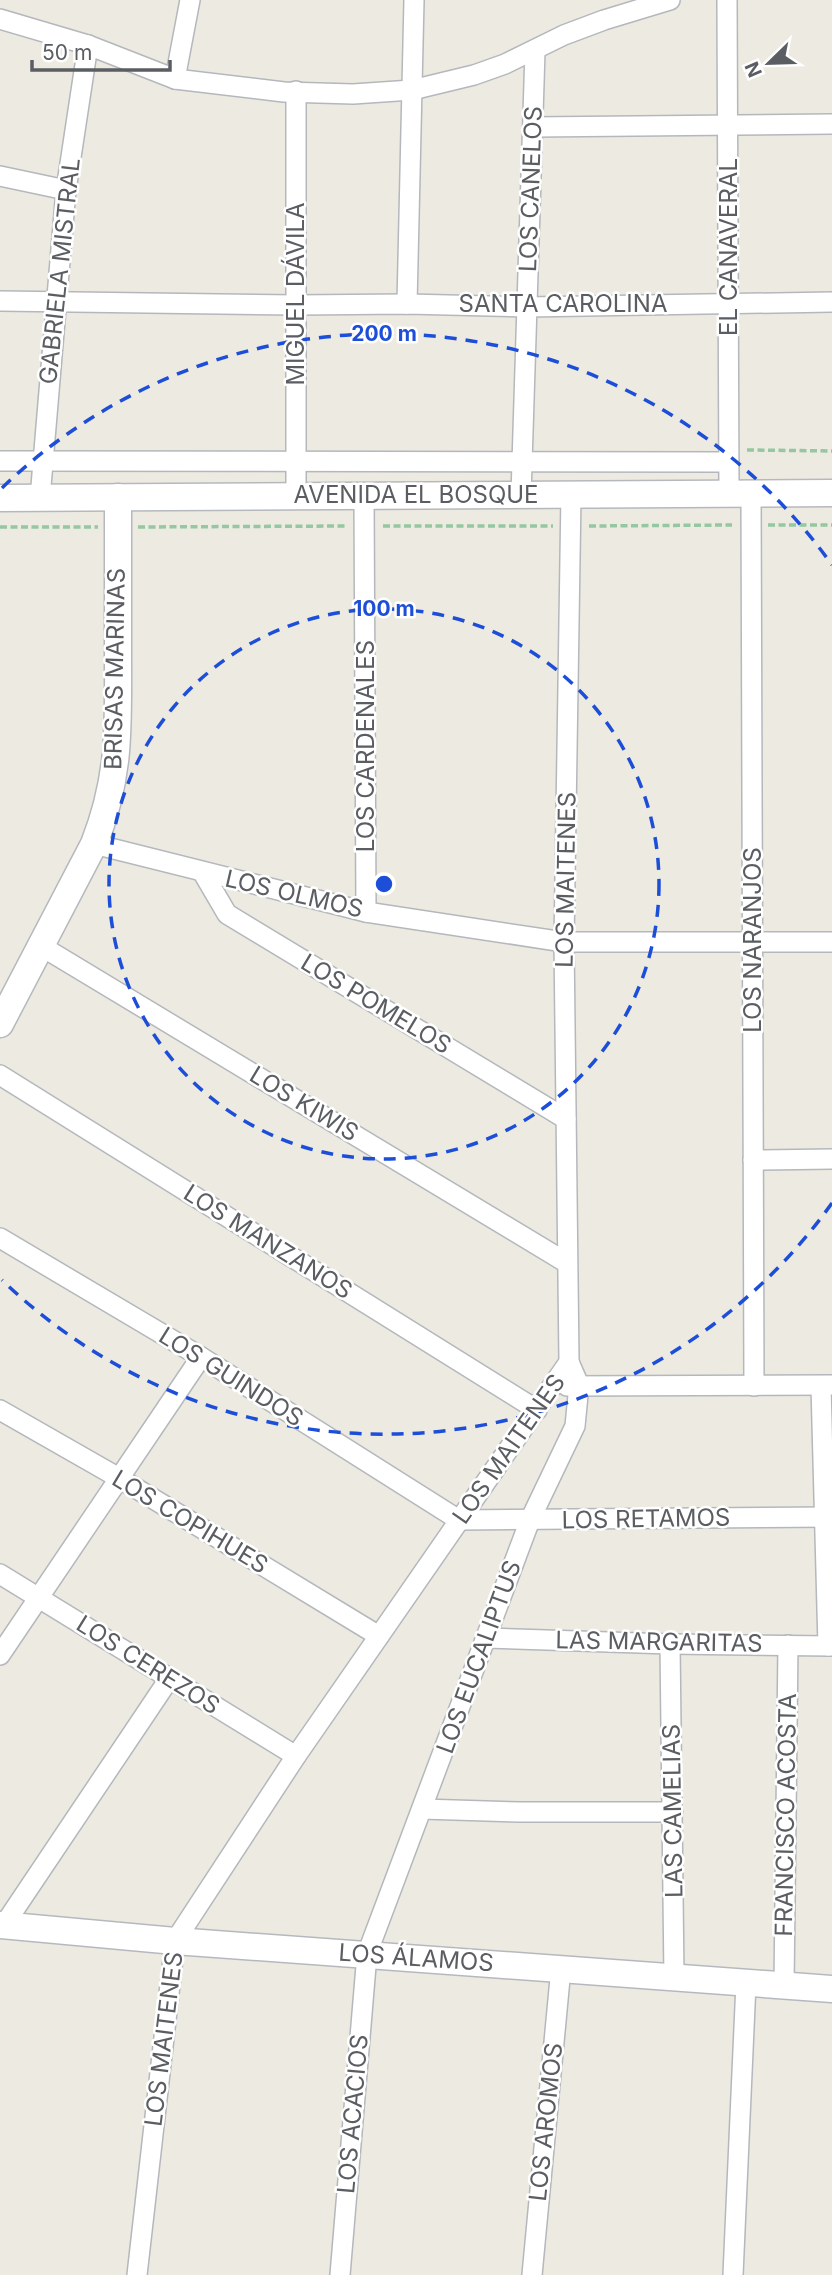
<svg xmlns="http://www.w3.org/2000/svg" width="832" height="2275" viewBox="0 0 832 2275" font-family="Inter,sans-serif">
  <style>
    .lines { fill: none; stroke-linecap: round; stroke-linejoin: round }
    .street-casing { stroke: #b4b8bc; stroke-width: 22 }
    .secondary-casing { stroke: #b5b9be; stroke-width: 29 }
    .path { stroke: #95c7a0; stroke-width: 3.5; stroke-dasharray: 7 3.5; stroke-linecap: butt }
    .street { stroke: #fff; stroke-width: 19 }
    .secondary { stroke: #fff; stroke-width: 26 }
    .ring { fill: none; stroke: #1d4ed8; stroke-width: 3.5; stroke-dasharray: 12 9 }
    .labels { text-anchor: middle; stroke-width: 5; stroke-linejoin: round; paint-order: stroke }
    .street-label { font-size: 24px; fill: #5a5e62; stroke: #fff }
    .centre { fill: #1d4ed8; stroke: #fff; stroke-width: 3.5 }
    .ring-label { font-size: 21px; text-anchor: middle; font-weight: bold; fill: #1d4ed8; stroke: #fff; stroke-width: 5; stroke-linejoin: round; paint-order: stroke }
  </style>
  <rect width="100%" height="100%" fill="#edeae1"/>
  <g class="lines">
    <g class="street-casing">
      <g id="street">
        <polyline points="727,0 729,494"/>
        <polyline points="0,19 88,45 175,79 284,92 353,94 412,90 474,75 505,64 564,35 604,20 670,0"/>
        <polyline points="175,79 190,0"/>
        <polyline points="296,91 296,496"/>
        <polyline points="533,127 832,124"/>
        <polyline points="0,176 66,190"/>
        <polyline points="0,301 296,305 407,304 527,307 832,302"/>
        <polyline points="407,304 414,0"/>
        <polyline points="0,461 729,462"/>
        <polyline points="751,494 754,1386"/>
        <polyline points="521,495 535,51"/>
        <polyline points="364,496 366,912"/>
        <polyline points="40,498 66,190 88,45"/>
        <polyline points="94,844 366,912 564,942 832,942"/>
        <polyline points="203,873 227,914 566,1119"/>
        <polyline points="41,946 567,1263"/>
        <polyline points="0,1075 537,1410"/>
        <polyline points="753,1160 832,1159"/>
        <polyline points="0,1238 201,1357 459,1520 832,1517"/>
        <polyline points="567,1386 832,1385"/>
        <polyline points="821,1386 828,1646"/>
        <polyline points="0,1410 119,1478 379,1636"/>
        <polyline points="0,1574 296,1756"/>
        <polyline points="487,1638 670,1644 832,1646"/>
        <polyline points="670,1644 674,1978"/>
        <polyline points="0,1655 201,1357"/>
        <polyline points="422,1809 520,1812 673,1812"/>
        <polyline points="4,1925 169,1679"/>
        <polyline points="784,1986 788,1645"/>
        <polyline points="137,2275 175,1941 296,1756 569,1362 564,942 571,494"/>
        <polyline points="340,2275 367,1954 530,1520 575,1426 579,1385 569,1362"/>
        <polyline points="532,2275 561,1968"/>
        <polyline points="733,2275 746,1983"/>
      </g>
    </g>
    <g class="secondary-casing">
      <g id="secondary">
        <polyline points="0,498 832,493"/>
        <path d="M0 1024 94 844C121 775 118 726 118 654 118 602 118 549 118 497"/>
        <polyline points="0,1925 175,1941 832,1989"/>
      </g>
    </g>
    <g class="path">
      <polyline points="747,450 832,451"/>
      <polyline points="768,525 832,525"/>
      <polyline points="383,526 553,526"/>
      <polyline points="589,526 732,525"/>
      <polyline points="0,527 98,527"/>
      <polyline points="138,527 347,526"/>
    </g>
    <use href="#street" class="street"/>
    <use href="#secondary" class="secondary"/>
  </g>
  <g class="ring">
    <circle cx="384" cy="884" r="275"/>
    <path d="M832 1203A550 550 0 0 1 2 1280M2 488A550 550 0 0 1 832 565"/>
  </g>
  <g class="labels">
    <g class="street-label">
      <text transform="translate(531 189) rotate(-88)" y="8">LOS CANELOS</text>
      <text transform="translate(729 247) rotate(-90)" y="8">EL CANAVERAL</text>
      <text transform="translate(60 271) rotate(-84)" y="8">GABRIELA MISTRAL</text>
      <text transform="translate(296 294) rotate(-90)" y="8">MIGUEL DÁVILA</text>
      <text x="563" y="312">SANTA CAROLINA</text>
      <text x="416" y="503">AVENIDA EL BOSQUE</text>
      <text transform="translate(115 669) rotate(-89)" y="8">BRISAS MARINAS</text>
      <text transform="translate(366 746) rotate(-90)" y="8">LOS CARDENALES</text>
      <text transform="translate(566 880) rotate(-89)" y="8">LOS MAITENES</text>
      <text transform="translate(294 894) rotate(13)" y="8">LOS OLMOS</text>
      <text transform="translate(753 940) rotate(-90)" y="8">LOS NARANJOS</text>
      <text transform="translate(376 1004) rotate(31)" y="8">LOS POMELOS</text>
      <text transform="translate(304 1104) rotate(31)" y="8">LOS KIWIS</text>
      <text transform="translate(268 1242) rotate(32)" y="8">LOS MANZANOS</text>
      <text transform="translate(231 1377) rotate(32)" y="8">LOS GUINDOS</text>
      <text transform="translate(509 1449) rotate(-55)" y="8">LOS MAITENES</text>
      <text transform="translate(646 1519) rotate(-1)" y="8">LOS RETAMOS</text>
      <text transform="translate(190 1522) rotate(31)" y="8">LOS COPIHUES</text>
      <text transform="translate(659 1642) rotate(1)" y="8">LAS MARGARITAS</text>
      <text transform="translate(479 1657) rotate(-70)" y="8">LOS EUCALIPTUS</text>
      <text transform="translate(148 1665) rotate(32)" y="8">LOS CEREZOS</text>
      <text transform="translate(673 1811) rotate(-91)" y="8">LAS CAMELIAS</text>
      <text transform="translate(786 1815) rotate(-89)" y="8">FRANCISCO ACOSTA</text>
      <text transform="translate(416 1958) rotate(4)" y="8">LOS ÁLAMOS</text>
      <text transform="translate(164 2039) rotate(-83)" y="8">LOS MAITENES</text>
      <text transform="translate(353 2114) rotate(-85)" y="8">LOS ACACIOS</text>
      <text transform="translate(546 2122) rotate(-84)" y="8">LOS AROMOS</text>
    </g>
  </g>
  <circle cx="384" cy="884" r="10" class="centre"/>
  <g class="ring-label">
    <text x="384" y="341">200 m</text>
    <text x="384" y="616">100 m</text>
  </g>
  <g transform="translate(769 63) rotate(247)" stroke="#ffffff" stroke-width="5" paint-order="stroke">
  <path d="M0-5L12 26L0 18L-12 26Z" fill="#5a5e62"/>
  <text y="-10" font-size="19" font-weight="bold" text-anchor="middle" fill="#5a5e62">N</text>
  </g>
  <path d="M32 60v10h138v-10" fill="none" stroke="#5a5e62" stroke-width="3.5"/>
  <text x="42" y="60" font-size="21" fill="#5a5e62" stroke="#ffffff" stroke-width="5" paint-order="stroke">50 m</text>
</svg>
